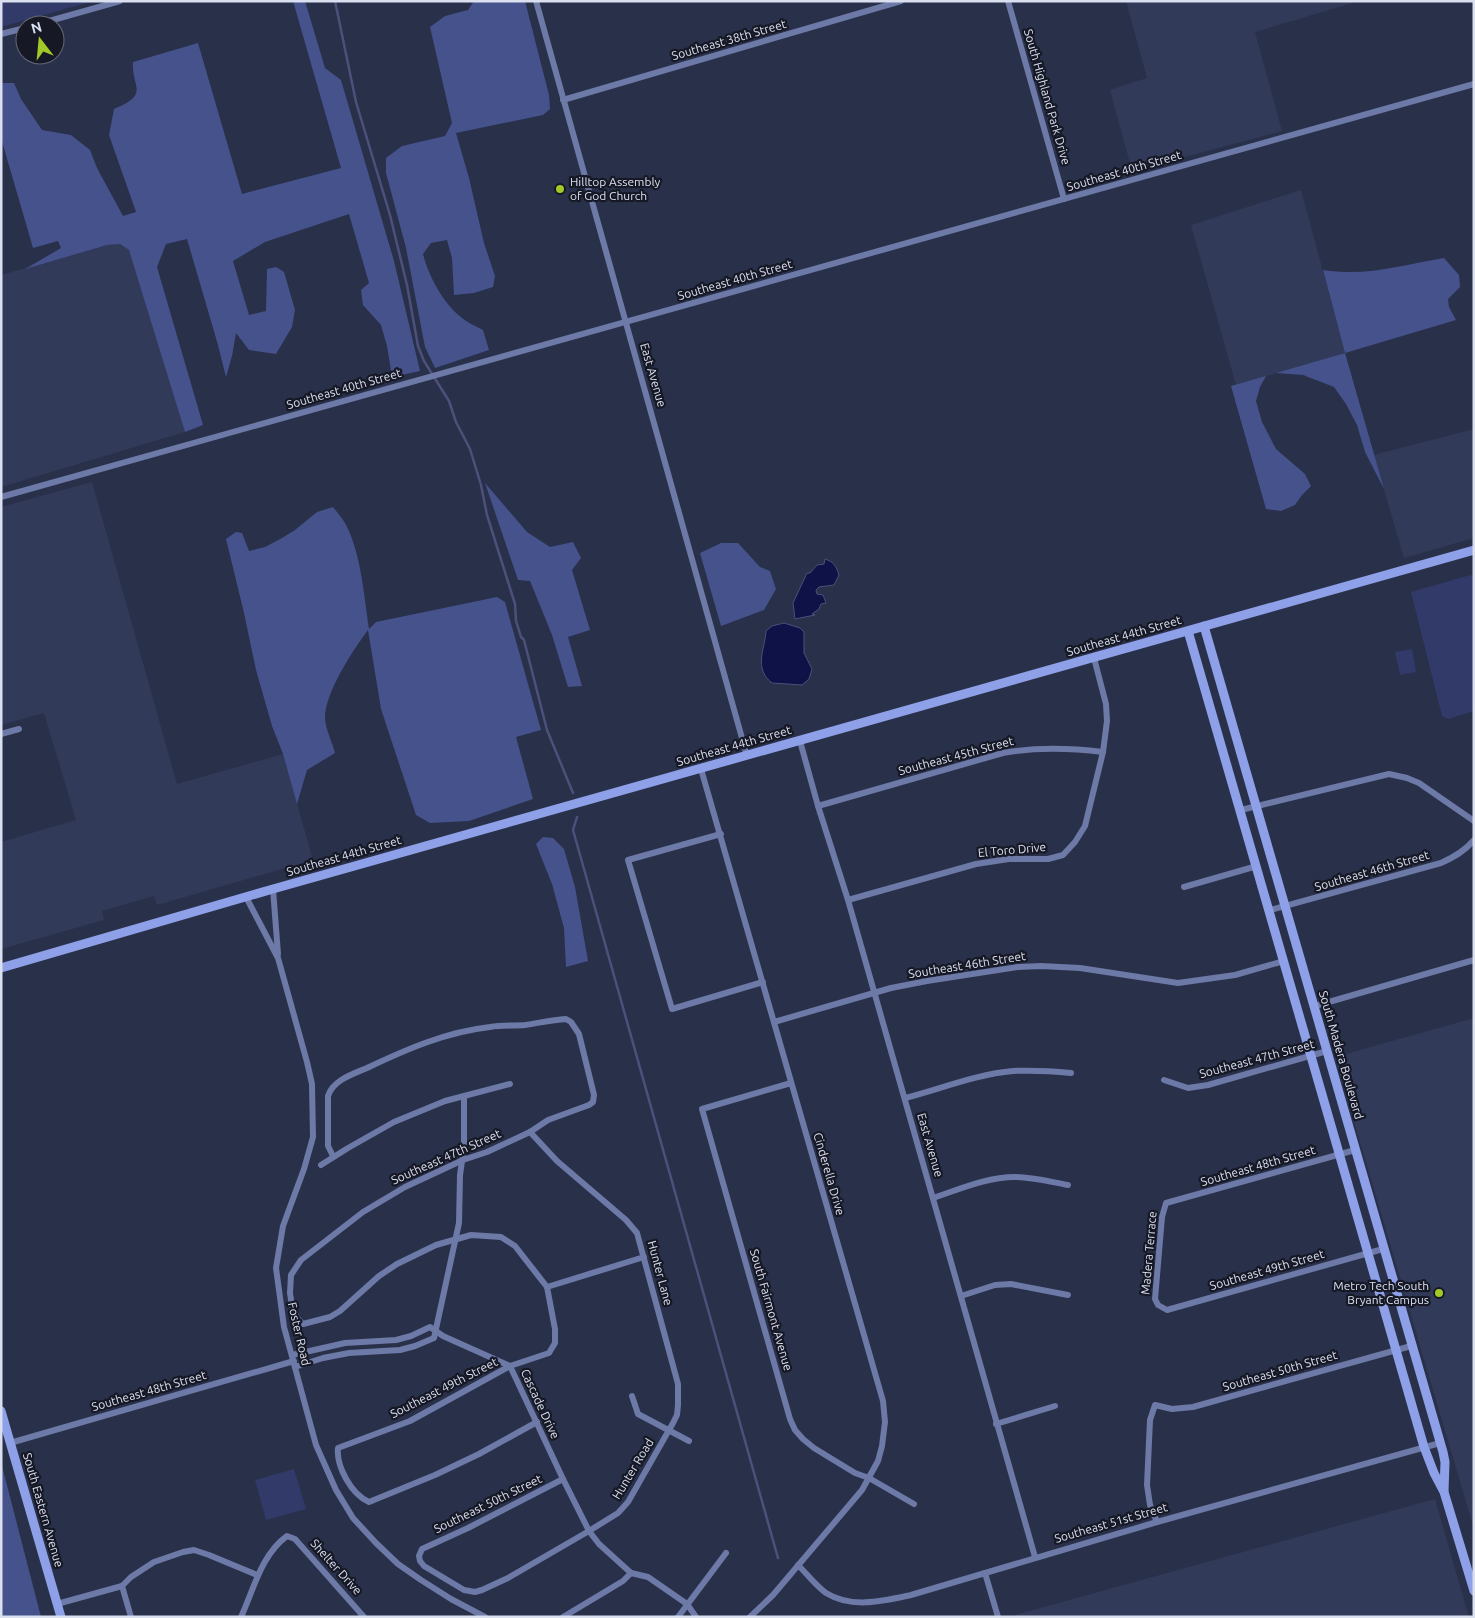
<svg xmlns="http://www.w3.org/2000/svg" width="1475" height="1618" viewBox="0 0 1475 1618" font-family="Ubuntu,sans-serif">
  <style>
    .built { fill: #323a5a }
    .green { fill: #313a68 }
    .forest { fill: #45528c }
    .water { fill: #0f1247; stroke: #4c507a }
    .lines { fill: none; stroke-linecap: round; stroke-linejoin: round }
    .stream { stroke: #4c507a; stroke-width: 2.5 }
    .street { stroke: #6d79a6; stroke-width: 6 }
    .secondary { stroke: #8ea0e8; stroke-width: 9 }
    .poi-dot { fill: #a2c928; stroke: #161925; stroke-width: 2 }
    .labels { text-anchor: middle; stroke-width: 4.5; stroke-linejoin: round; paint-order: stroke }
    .street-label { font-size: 12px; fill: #dbe0f1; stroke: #161925 }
    .poi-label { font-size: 12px; fill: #dbe0f1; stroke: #161925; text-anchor: start }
  </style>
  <rect width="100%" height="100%" fill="#29304a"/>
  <g class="built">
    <polygon points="1126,1 1359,1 1255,32 1282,131 1132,171 1110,90 1147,78"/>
    <polygon points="1301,190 1345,353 1236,385 1191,225"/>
    <polygon points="120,244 129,250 134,261 185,432 1,487 1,275 107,245"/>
    <polygon points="1474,429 1474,538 1404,558 1374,455"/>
    <polygon points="92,482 177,784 283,754 313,860 157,905 154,896 102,911 104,920 1,949 1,842 76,820 44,713 1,725 1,507"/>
    <polygon points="1474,1018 1474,1529 1335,1057"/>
    <polygon points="1435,1499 1469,1617 1008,1617"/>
  </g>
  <g class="green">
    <polygon points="1,1 94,1 1,27"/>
    <polygon points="1474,574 1474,711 1448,719 1442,716 1411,592"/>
    <polygon points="1412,649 1416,672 1400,675 1395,652"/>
    <polygon points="294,1469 306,1509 266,1520 255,1480"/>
  </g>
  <g class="forest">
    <path d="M293 1H305L325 68 341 80 394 261 420 371 392 377 387 346 381 325 363 305 361 290 369 283 349 214 265 242 233 261 249 315 266 311 267 269 276 267 284 272 295 310 292 327 276 354 249 350 236 333 232 356 226 377 218 345 187 239 166 244 157 267 203 425 185 432 129 250 120 244 107 245 25 269 61 248 58 241 33 248 1 138V83H14L21 99 42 130 71 135 90 150 97 168 123 216 136 212 109 135 114 109C151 94 131 87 133 62L198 43 242 194 341 168Z"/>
    <path d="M474 1H525L549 95 550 109 543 115 456 133 469 178 484 243 495 276 493 287 474 293 454 295 452 258 447 240 431 243 423 254C429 277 443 303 462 318 468 323 476 326 483 330L489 350 435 368 425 347 406 248 386 173V158L402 146 445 136 452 123 430 27 445 16 468 10Z"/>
    <path d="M1444 258 1459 275 1460 287 1448 299 1449 307 1456 320 1345 353 1384 489 1365 452 1357 425 1346 404 1334 387 1303 375 1276 373 1345 353 1323 270C1367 277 1401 265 1444 258Z"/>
    <polygon points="1266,376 1260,387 1256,401 1262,422 1276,449 1305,474 1311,486 1302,495 1295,505 1281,511 1266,509 1231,386"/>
    <polygon points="485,483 527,532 550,547 573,542 581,558 572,570 590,630 568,637 582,686 568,687 552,635 530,581 518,580"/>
    <path d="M333 507C337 512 342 518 345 523 361 552 364 596 369 629L376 622 497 597 505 602 541 730 516 737 533 799 469 821 430 823 416 815 381 709 368 630C353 650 324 694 325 719 326 730 332 742 335 753L307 770 297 804 283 754 272 726 256 670 244 613 226 539 236 532 242 533 249 551 265 547 282 538 295 530 317 512Z"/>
    <polygon points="721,543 738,543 760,567 770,571 776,589 764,610 721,626 700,553"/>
    <polygon points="543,837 553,838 564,849 575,887 588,961 566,967 564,928 552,884 536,844"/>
    <polygon points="1,1462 41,1617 1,1617"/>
  </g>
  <g class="water">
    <path d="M825 559C834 562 836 566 839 575L834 585 819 587 816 590 817 594 823 595 826 603 821 604 819 609 812 614 815 615 795 619 793 603 807 573H810L817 565 824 564Z"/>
    <path d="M784 623 800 628 804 632V653L812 669 809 679 802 685 772 683C753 668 765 649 766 631L772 626Z"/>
  </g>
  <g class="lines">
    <g class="stream">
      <polyline points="335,1 356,102 390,215 407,285 418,346 424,361 449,401 456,422 470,449 481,485 487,515 515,604 516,621 521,637 524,640 547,730 573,793"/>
      <polyline points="577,817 573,830 778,1558"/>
    </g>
    <g class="street">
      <polyline points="536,1 747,756"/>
      <polyline points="1008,1 1064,199"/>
      <polyline points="35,25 120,1"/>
      <polyline points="1,34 25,28"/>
      <polyline points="563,100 901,1"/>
      <polyline points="1,497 1474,84"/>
      <polyline points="1,734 19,729"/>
      <polyline points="800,741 818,806 848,900 1035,1557"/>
      <polyline points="701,769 883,1401 885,1422 882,1446 878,1461 862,1490 773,1595 750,1617"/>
      <path d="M818 806 1003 753C1036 747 1069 748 1103 752"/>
      <polyline points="1241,810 1389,774 1407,778 1419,783 1474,821"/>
      <polyline points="721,834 628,860 672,1009 763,982"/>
      <polyline points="1184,887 1257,866"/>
      <polyline points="273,889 278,954"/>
      <polyline points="246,897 278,958 307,1062 312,1084 313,1137 304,1169 283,1226 276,1268 284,1327 316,1445 336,1490 353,1518 376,1543 398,1564 421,1580 451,1599 485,1617"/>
      <polyline points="848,900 976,864 1009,859 1048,859 1063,855 1075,842 1085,826 1103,752 1107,721 1106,704 1094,658"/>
      <path d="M1270 910 1441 863C1454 857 1465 851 1474 840"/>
      <polyline points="1315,1006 1474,960"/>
      <polyline points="774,1022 891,988 927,981 1018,967 1041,966 1080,968 1178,983 1235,975 1284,961"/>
      <polyline points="1164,1080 1188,1088 1208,1085 1327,1051"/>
      <polyline points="791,1083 702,1109 790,1419 795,1430 803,1439 814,1448 855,1473 869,1478 914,1504"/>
      <path d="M905 1098C940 1089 977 1074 1013 1071 1033 1070 1051 1071 1071 1073"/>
      <polyline points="530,1132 557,1161 626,1220 637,1233 678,1384 678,1405 677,1415 673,1423 628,1502 618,1513 589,1531 508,1578 482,1590 475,1592 464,1590 424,1566 420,1561 419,1556 422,1549 468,1528 563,1479"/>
      <polyline points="1355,1150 1166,1203 1162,1217 1155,1299 1158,1305 1167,1310 1383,1249"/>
      <path d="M333 1156 328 1146V1096C333 1080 353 1074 367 1068 407 1049 446 1032 490 1027 502 1025 513 1026 525 1025 539 1023 552 1020 566 1019L571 1022 579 1034 594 1095 593 1102 589 1105 548 1120 530 1132 487 1152 463 1160 405 1187 363 1212 301 1260 291 1275 290 1293 292 1306 297 1318 303 1324 330 1317 340 1311 379 1276 397 1264 436 1245 471 1235 501 1237 515 1246 547 1287 555 1329V1343L549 1353 510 1366 410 1421 338 1448C336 1466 351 1494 369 1502L435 1475 479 1454 537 1422"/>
      <polyline points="321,1165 348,1148 394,1122 445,1101 510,1084"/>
      <path d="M933 1198C960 1189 987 1177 1015 1177 1033 1177 1051 1182 1068 1185"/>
      <polyline points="547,1287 644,1257"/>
      <polyline points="961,1296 995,1285 1011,1284 1068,1295"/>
      <polyline points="292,1355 345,1343 396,1340 411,1336 430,1327 443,1336 510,1366 563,1479 589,1531 599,1544 631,1573 648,1577 687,1604 696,1617"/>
      <polyline points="295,1367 323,1358 349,1353 400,1350 415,1346 434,1338 459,1223 460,1175 464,1147 464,1096"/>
      <polyline points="632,1396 638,1414 689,1441"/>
      <polyline points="996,1424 1055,1406"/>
      <polyline points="10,1443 294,1361"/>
      <polyline points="1157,1522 1150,1505 1147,1485 1150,1420 1155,1405 1172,1409 1193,1407 1411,1346"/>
      <path d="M798 1565C807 1574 816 1586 826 1593 852 1609 883 1601 911 1595L1157 1522 1440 1443"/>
      <polyline points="985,1573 998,1617"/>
      <polyline points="122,1586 131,1617"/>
      <polyline points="57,1604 122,1586 131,1577 154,1562 183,1552 194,1550 209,1555 257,1575"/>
      <path d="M241 1617C254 1589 261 1555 287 1536L295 1539 364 1617"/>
      <polyline points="563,1617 623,1581 631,1573"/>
      <polyline points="678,1617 726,1553"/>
    </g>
    <g class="secondary">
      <polyline points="1204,626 1443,1452 1445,1462 1444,1491"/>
      <polyline points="1188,631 1424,1447 1434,1473 1444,1492 1474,1591"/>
      <polyline points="1,968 273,889 1474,550"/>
      <polyline points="1,1411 61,1617"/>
    </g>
  </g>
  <g class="poi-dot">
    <circle cx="560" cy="189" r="5"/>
    <circle cx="1439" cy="1293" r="5"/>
  </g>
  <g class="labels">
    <g class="street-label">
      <text transform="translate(729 40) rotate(-16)" y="4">Southeast 38th Street</text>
      <text transform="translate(1047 97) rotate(74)" y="4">South Highland Park Drive</text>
      <text transform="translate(1124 171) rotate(-16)" y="4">Southeast 40th Street</text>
      <text transform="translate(735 280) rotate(-16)" y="4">Southeast 40th Street</text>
      <text transform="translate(653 375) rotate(74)" y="4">East Avenue</text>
      <text transform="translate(344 389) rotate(-16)" y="4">Southeast 40th Street</text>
      <text transform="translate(1124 636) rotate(-16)" y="4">Southeast 44th Street</text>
      <text transform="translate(734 746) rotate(-16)" y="4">Southeast 44th Street</text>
      <text transform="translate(956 756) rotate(-15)" y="4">Southeast 45th Street</text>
      <text transform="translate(1012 850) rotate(-5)" y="4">El Toro Drive</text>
      <text transform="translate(344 856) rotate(-16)" y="4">Southeast 44th Street</text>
      <text transform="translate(1372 871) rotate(-16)" y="4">Southeast 46th Street</text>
      <text transform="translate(967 965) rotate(-9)" y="4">Southeast 46th Street</text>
      <text transform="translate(1341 1055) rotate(74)" y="4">South Madera Boulevard</text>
      <text transform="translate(1257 1059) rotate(-15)" y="4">Southeast 47th Street</text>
      <text transform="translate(930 1145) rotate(74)" y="4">East Avenue</text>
      <text transform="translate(446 1157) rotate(-24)" y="4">Southeast 47th Street</text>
      <text transform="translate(1258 1166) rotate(-16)" y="4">Southeast 48th Street</text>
      <text transform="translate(829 1174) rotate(74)" y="4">Cinderella Drive</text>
      <text transform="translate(1149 1253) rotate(-85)" y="4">Madera Terrace</text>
      <text transform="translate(1267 1270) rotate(-16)" y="4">Southeast 49th Street</text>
      <text transform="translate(660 1273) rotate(75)" y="4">Hunter Lane</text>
      <text transform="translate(771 1310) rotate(74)" y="4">South Fairmont Avenue</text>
      <text transform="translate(299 1334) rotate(77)" y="4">Foster Road</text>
      <text transform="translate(1280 1371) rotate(-16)" y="4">Southeast 50th Street</text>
      <text transform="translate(444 1388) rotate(-27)" y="4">Southeast 49th Street</text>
      <text transform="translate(149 1391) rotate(-16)" y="4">Southeast 48th Street</text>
      <text transform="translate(540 1404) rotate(65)" y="4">Cascade Drive</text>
      <text transform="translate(633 1469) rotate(-59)" y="4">Hunter Road</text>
      <text transform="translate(488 1504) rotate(-26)" y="4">Southeast 50th Street</text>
      <text transform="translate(43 1510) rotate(74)" y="4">South Eastern Avenue</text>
      <text transform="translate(1111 1523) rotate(-16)" y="4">Southeast 51st Street</text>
      <text transform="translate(336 1567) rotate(48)" y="4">Shelter Drive</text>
    </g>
    <g class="poi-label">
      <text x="570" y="186">Hilltop Assembly<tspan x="570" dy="14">of God Church</tspan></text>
      <text x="1429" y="1290" text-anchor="end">Metro Tech South<tspan x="1429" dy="14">Bryant Campus</tspan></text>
    </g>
  </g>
  <rect width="1475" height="1618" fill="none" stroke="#dbe0f1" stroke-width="5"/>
  <g transform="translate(40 40) rotate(344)"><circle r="24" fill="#161925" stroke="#656977"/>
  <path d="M0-4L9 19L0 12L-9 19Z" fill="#a2c928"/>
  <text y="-8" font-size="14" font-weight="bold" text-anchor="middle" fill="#dbe0f1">N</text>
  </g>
</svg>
